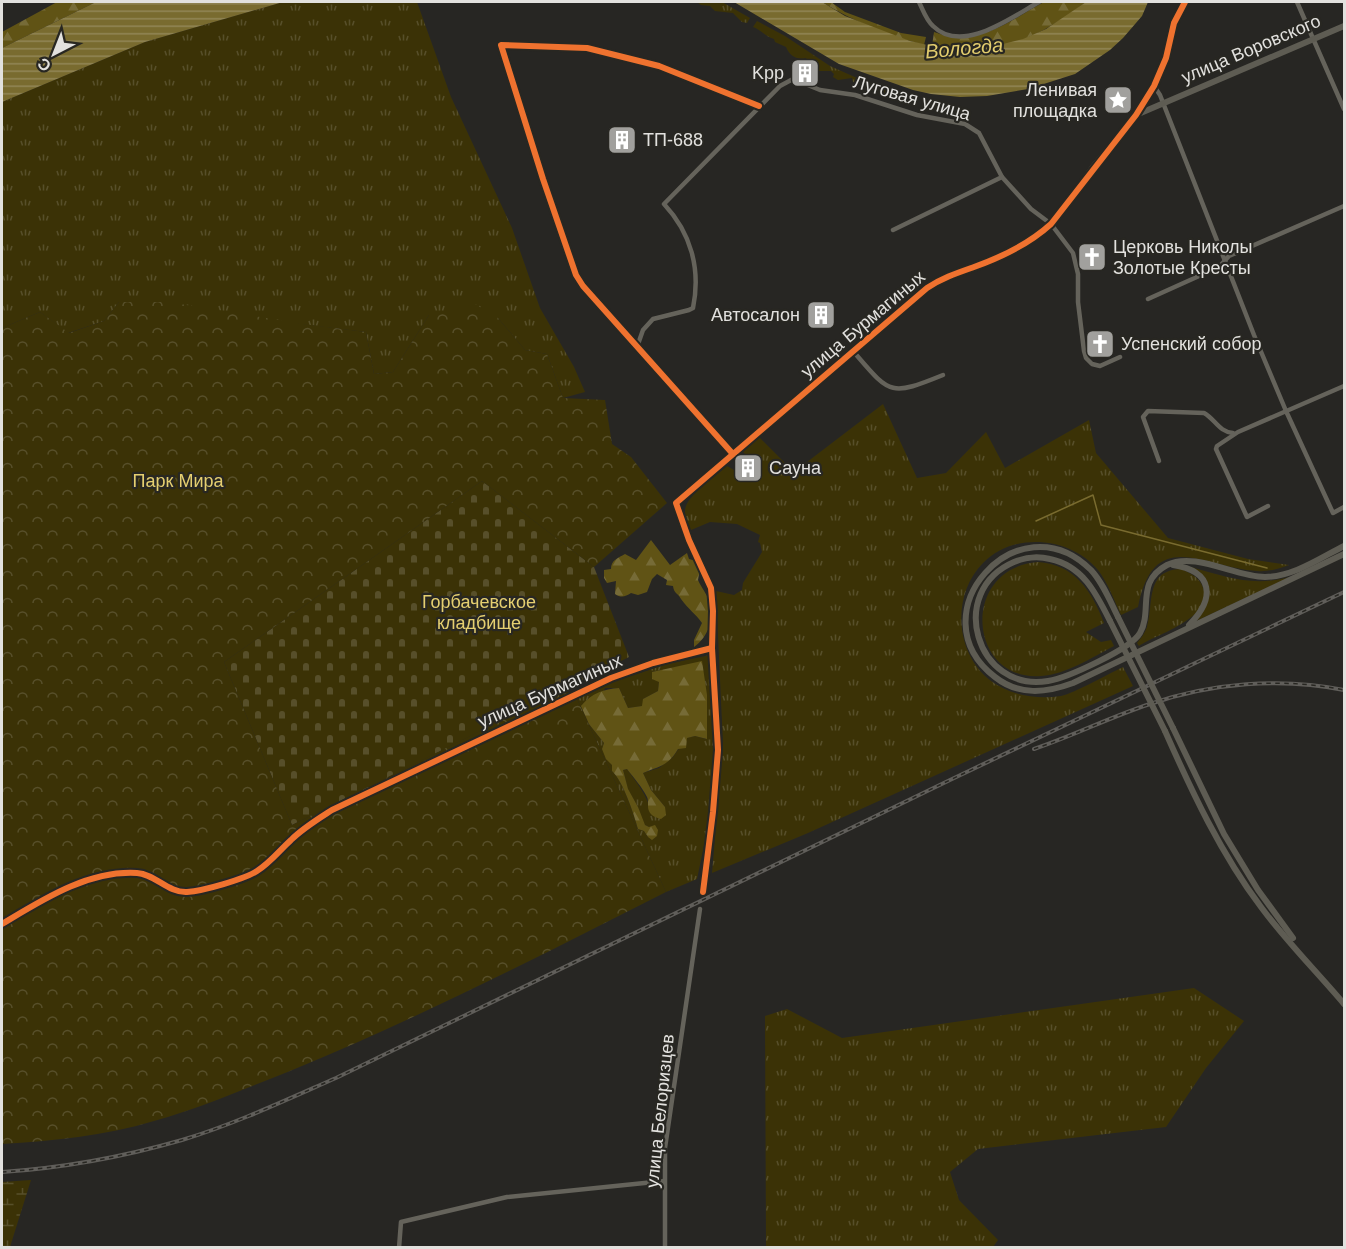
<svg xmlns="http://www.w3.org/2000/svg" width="1346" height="1249" viewBox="0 0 1346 1249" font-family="Helvetica,sans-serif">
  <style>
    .grass { fill: url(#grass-tufts); fill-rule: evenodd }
    .forest { fill: url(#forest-firs) }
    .wetland { fill: url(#wetland-marsh) }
    .cemetery { fill: url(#cemetery-stones) }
    .park { fill: url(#park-crowns) }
    .water { fill: url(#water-rules) }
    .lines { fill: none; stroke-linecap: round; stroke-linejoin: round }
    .stream { stroke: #796b2f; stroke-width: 1.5 }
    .street { stroke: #65635b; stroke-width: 4.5 }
    .secondary { stroke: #5e5c53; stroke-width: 6 }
    .rail-casing { stroke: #605e5a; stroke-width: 4 }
    .rail { stroke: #282722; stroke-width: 1.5; stroke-dasharray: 4.5; stroke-linecap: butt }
    .secondary-bridge { stroke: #5e5c53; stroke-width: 6 }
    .cycleway-casing { stroke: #282722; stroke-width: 10 }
    .cycleway { stroke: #ef722f; stroke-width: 6 }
    .labels { text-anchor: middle; stroke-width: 4.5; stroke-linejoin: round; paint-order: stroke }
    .street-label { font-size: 18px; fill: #e2e1de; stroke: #282722 }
    .poi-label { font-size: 18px; fill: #e2e1de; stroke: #282722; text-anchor: start }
    .park-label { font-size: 18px; fill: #e5cf70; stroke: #282722 }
    .water-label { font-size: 20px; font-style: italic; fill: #e3cd6e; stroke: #282722 }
  </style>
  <defs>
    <pattern id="grass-tufts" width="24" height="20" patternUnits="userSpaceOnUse" patternTransform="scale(1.5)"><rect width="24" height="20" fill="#3b3206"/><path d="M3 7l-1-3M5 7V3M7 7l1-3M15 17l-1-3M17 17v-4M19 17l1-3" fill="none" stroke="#574f2a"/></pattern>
    <pattern id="forest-firs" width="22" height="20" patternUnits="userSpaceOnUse" patternTransform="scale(1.5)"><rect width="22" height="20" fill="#605315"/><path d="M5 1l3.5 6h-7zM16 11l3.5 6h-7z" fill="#766b37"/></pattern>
    <pattern id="wetland-marsh" width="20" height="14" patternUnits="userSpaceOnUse" patternTransform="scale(1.5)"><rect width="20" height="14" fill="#3b3206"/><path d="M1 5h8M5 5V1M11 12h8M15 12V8" fill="none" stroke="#574f2a"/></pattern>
    <pattern id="cemetery-stones" width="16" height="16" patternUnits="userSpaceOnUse" patternTransform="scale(1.5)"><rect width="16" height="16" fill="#3b3206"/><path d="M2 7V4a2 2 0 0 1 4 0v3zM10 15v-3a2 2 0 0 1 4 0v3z" fill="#574f2a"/></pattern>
    <pattern id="park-crowns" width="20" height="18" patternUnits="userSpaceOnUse" patternTransform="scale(1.5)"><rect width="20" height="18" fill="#3b3206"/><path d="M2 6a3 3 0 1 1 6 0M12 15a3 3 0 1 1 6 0" fill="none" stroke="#574f2a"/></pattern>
    <pattern id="water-rules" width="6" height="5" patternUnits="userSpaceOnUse" patternTransform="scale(1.5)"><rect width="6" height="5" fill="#796b2f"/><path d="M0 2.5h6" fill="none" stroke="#928757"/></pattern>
  </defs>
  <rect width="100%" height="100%" fill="#272623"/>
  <g class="grass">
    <polygon points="283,2 417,2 451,97 512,228 540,308 574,367 585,392 563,398 547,354 525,350 498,318 429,315 393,372 374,374 366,332 119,302 104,321 68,333 40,312 2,328 2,102 145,42"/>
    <polygon points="697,2 722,2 750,18 747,23 742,22 733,13 715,11 710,6 701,5"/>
    <path d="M757 21 785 36 830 66 866 82 894 88 912 97 913 102 901 95 885 94 880 89 876 93 872 89 853 82 852 78 838 80 833 77 834 74 831 71H813L806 58C796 60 790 56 786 47L775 42 774 39C766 37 761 30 753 27Z"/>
    <path d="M883 404 917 478 946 473 986 432 1005 468 1089 420 1096 453 1168 538 1248 559 1289 565C1278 569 1268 572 1257 571 1204 568 1154 525 1138 607L1121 615C1114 600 1108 583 1098 570 1071 537 1014 531 983 563 951 595 955 654 991 681 1010 695 1037 700 1061 696 1075 693 1108 674 1123 667L1133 686 808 833 712 873 723 745 716 591 734 595 742 590 743 583 762 552 760 543 758 542 760 535 737 524 710 522 691 530C689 524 685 517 685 511 685 496 716 476 727 466L741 474H749L752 470 755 473 759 469 743 452 759 437 794 472Z"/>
    <path d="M1038 562C1074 564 1092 591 1104 623L1086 632 1101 642 1111 640 1114 646C1091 658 1067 674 1041 676 968 682 959 568 1038 562Z"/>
    <path d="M1191 567C1227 577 1252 587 1290 577L1196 621C1214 602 1210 583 1191 567Z"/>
    <path d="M1181 569C1192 574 1201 578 1204 591 1210 619 1157 634 1139 646L1137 643C1141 638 1145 633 1147 627 1154 603 1145 570 1181 569Z"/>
    <path d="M710 655 715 756 708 826 697 879 666 892 577 699 618 680 668 664ZM702 662 706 739 695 736 686 738 673 757 659 768 643 773 651 790 665 807 649 805C644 791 636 782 627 769L623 770 628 790 638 807 642 820 645 825 649 827 648 837 644 831 638 829C634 814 623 781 612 771V765L602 749 604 743 589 724 605 688H619L628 708 643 706V699L658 691 659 682 652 672Z"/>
    <polygon points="1194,988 1244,1021 1206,1068 1166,1127 978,1149 950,1172 959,1200 998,1240 993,1247 766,1247 765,1016 787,1009 842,1038"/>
  </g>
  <g class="forest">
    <polygon points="57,2 96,2 2,48 2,32"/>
    <path d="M822 2H831L845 12 901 33 926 37 924 45C888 36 853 21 822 2Z"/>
    <path d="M1044 2H1086C1058 23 1024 45 987 49 971 50 948 47 932 46L934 32C978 48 1007 22 1044 2Z"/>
    <path d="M651 540 670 565 687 553 689 559 696 561 700 569 698 580C701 587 707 594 709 601 715 619 708 637 694 647V640L702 623C695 613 689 610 681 599 678 593 674 594 673 586L666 585 667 580 657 574 652 579 647 592 638 595 631 593C625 597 621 598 615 594L616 581 607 583 604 578V570L611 569C611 560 618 558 625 554L636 560Z"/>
    <path d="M702 661 707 695V739L695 736 687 738 686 748 678 749C668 766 660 766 643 773L651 790 665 807 666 815 661 819C657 818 651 816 649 811 647 807 649 801 647 797 642 787 634 778 627 769L623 770 628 789 638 807 645 825 649 827 655 825 658 830 657 836 652 840 648 837 644 831 638 829C634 814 623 781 612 771V765L606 759 602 749 604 743 589 724 581 706C592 693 604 689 619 688L628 708 642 706 643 699 658 691 659 682 652 679V672Z"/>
  </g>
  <polygon class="wetland" points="31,1180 10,1247 2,1247 2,1182"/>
  <polygon class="cemetery" points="482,481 594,567 629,657 292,825 224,662"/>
  <path class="park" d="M119 302H168L303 324 366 332 374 374 393 372 429 315 475 304 498 318 525 350 547 354 563 398 605 400 612 444 631 457 667 503 594 567 482 481 224 662 292 825 564 689 577 699 666 892C542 955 419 1018 290 1071 244 1089 201 1108 154 1121 104 1136 53 1141 2 1144V328L40 312 69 333 104 321Z"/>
  <g class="water">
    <polygon points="96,2 283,2 145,42 2,102 2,48"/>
    <polygon points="734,2 822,2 845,16 910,41 932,46 962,47 965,44 979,42 987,48 1023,39 1046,29 1086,2 1148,2 1142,16 1123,38 1110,50 1075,74 1028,89 987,96 960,97 931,94 913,90 839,64"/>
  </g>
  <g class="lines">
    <polyline class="stream" points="1036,521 1093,495 1101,525 1267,568"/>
    <g class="street">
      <path d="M919 2C923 10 926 20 933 26 962 55 1012 17 1039 2"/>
      <polyline points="1297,2 1344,109"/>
      <polyline points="1154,86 1160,95 1254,335 1286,411 1333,513 1344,507"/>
      <polyline points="1136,115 1154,86 1166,58 1174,23 1185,2"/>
      <polyline points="893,230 1002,177 1031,209 1051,224 1073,253 1078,274 1078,302 1084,351 1086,358 1092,364 1100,366 1120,357"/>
      <polyline points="1148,299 1219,267 1229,256 1344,206"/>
      <path d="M637 347 643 330 653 319 689 310 693 308C701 269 691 233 664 204L780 86 793 79 820 90 855 95 917 115 965 124 979 133 1002 177"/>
      <path d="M853 351C890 394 889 397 943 375"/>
      <polyline points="732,453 583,286 576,275 543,179 501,45 587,48 659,66 759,106"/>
      <path d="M1159 461 1143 417 1148 411 1204 413C1215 419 1219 432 1233 433"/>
      <polyline points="1268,506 1247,517 1216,449 1217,446 1238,432 1344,386"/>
      <polyline points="703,892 713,812 718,750 712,648"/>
      <polyline points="399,1248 401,1222 507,1197 664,1181"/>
      <polyline points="665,1248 665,1148 700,909"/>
    </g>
    <g class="secondary">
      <path d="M1173 565C1213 571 1216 598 1189 625"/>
      <path d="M1118 617C1110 601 1103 583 1091 570 1018 497 914 615 995 677 1019 696 1046 693 1073 683L1344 554"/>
      <path d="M1110 621C1096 593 1083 566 1050 559 1038 556 1026 557 1014 562 946 591 976 693 1048 681 1067 678 1131 649 1140 633 1153 610 1135 582 1167 565 1195 551 1235 577 1265 577 1293 577 1320 558 1344 546"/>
      <polyline points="1173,728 1224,834 1258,890 1293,938"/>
      <path d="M1165 731C1192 792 1221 854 1261 907 1286 941 1317 972 1344 1004"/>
      <path d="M2 924C42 900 88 870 137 873 155 874 168 893 187 892 203 891 245 879 257 871 270 863 280 850 291 840 303 828 318 819 332 810L611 678 653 663 712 648 713 611 711 588 689 540 676 503 927 288 945 278 1014 250 1040 234 1055 220 1093 167 1136 115 1344 26"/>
    </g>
    <g class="rail-casing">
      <g id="rail">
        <path d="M1034 749C1073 736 1110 717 1150 704 1211 683 1281 677 1344 690"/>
        <path d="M2 1172C63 1168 123 1157 182 1140 235 1124 286 1100 336 1078L950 780 1344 592"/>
      </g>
    </g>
    <use href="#rail" class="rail"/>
    <g class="secondary-bridge">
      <polyline points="1118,617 1173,728"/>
      <polyline points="1110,621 1165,731"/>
    </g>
    <g class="cycleway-casing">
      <g id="cycleway">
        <polyline points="732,453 583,286 576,275 543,179 501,45 587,48 659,66 759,106"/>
        <path d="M703 892 713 812 718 750 712 648 713 611 711 588 689 540 676 503 927 288C942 278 957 273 974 267 1002 257 1029 244 1051 224L1136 115 1154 86 1166 58 1174 23 1185 2"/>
        <path d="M2 924C42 900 88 870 137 873 155 874 168 893 187 892 203 891 245 879 257 871 270 863 280 850 291 840 303 828 318 819 332 810L611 678 653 663 712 648"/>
      </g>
    </g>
    <use href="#cycleway" class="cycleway"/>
  </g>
  <defs>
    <g id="building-square" transform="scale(1.5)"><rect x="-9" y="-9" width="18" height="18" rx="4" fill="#a1a09d" stroke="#282722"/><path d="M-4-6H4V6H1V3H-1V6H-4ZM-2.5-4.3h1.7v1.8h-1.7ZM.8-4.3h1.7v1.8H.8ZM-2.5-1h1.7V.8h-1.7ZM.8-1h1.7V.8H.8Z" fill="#fff"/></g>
    <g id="sight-square" transform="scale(1.5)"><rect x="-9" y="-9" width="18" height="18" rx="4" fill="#a1a09d" stroke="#282722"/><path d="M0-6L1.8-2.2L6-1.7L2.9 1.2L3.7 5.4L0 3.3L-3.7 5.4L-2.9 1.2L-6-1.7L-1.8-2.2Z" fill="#fff"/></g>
    <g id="church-square" transform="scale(1.5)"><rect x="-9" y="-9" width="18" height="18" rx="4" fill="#a1a09d" stroke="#282722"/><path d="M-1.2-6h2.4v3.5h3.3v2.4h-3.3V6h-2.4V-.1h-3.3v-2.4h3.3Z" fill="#fff"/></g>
  </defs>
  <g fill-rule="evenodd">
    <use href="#building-square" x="805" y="73"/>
    <use href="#sight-square" x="1118" y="100"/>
    <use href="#building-square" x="622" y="140"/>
    <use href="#church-square" x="1092" y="257"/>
    <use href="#building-square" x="821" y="315"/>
    <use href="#church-square" x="1100" y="344"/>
    <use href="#building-square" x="748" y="468"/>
  </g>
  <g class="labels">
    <g class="street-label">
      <text transform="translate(1251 49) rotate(-23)" y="6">улица Воровского</text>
      <text transform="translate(912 98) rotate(16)" y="6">Луговая улица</text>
      <text transform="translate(863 324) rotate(-40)" y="6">улица Бурмагиных</text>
      <text transform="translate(550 691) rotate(-24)" y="6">улица Бурмагиных</text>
      <text transform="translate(660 1111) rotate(-84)" y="6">улица Белоризцев</text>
    </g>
    <g class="poi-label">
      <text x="784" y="79" text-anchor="end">Kpp</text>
      <text x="1097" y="96" text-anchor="end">Ленивая<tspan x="1097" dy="21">площадка</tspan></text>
      <text x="643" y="146">ТП-688</text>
      <text x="1113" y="253">Церковь Николы<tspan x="1113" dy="21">Золотые Кресты</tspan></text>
      <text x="800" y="321" text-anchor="end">Автосалон</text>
      <text x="1121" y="350">Успенский собор</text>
      <text x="769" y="474">Сауна</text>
    </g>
    <g class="park-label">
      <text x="178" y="487">Парк Мира</text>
      <text x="479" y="608">Горбачевское<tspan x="479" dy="21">кладбище</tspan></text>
    </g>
    <g class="water-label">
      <text transform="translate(964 48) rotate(-5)" y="7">Вологда</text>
    </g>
  </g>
  <rect width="1346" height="1249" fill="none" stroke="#e2e1de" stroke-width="6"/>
  <g transform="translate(54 54) rotate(222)" stroke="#282722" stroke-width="4.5" paint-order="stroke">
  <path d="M0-4.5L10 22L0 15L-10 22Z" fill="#e2e1de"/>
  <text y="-9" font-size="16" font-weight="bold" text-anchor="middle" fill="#e2e1de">С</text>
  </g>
</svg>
